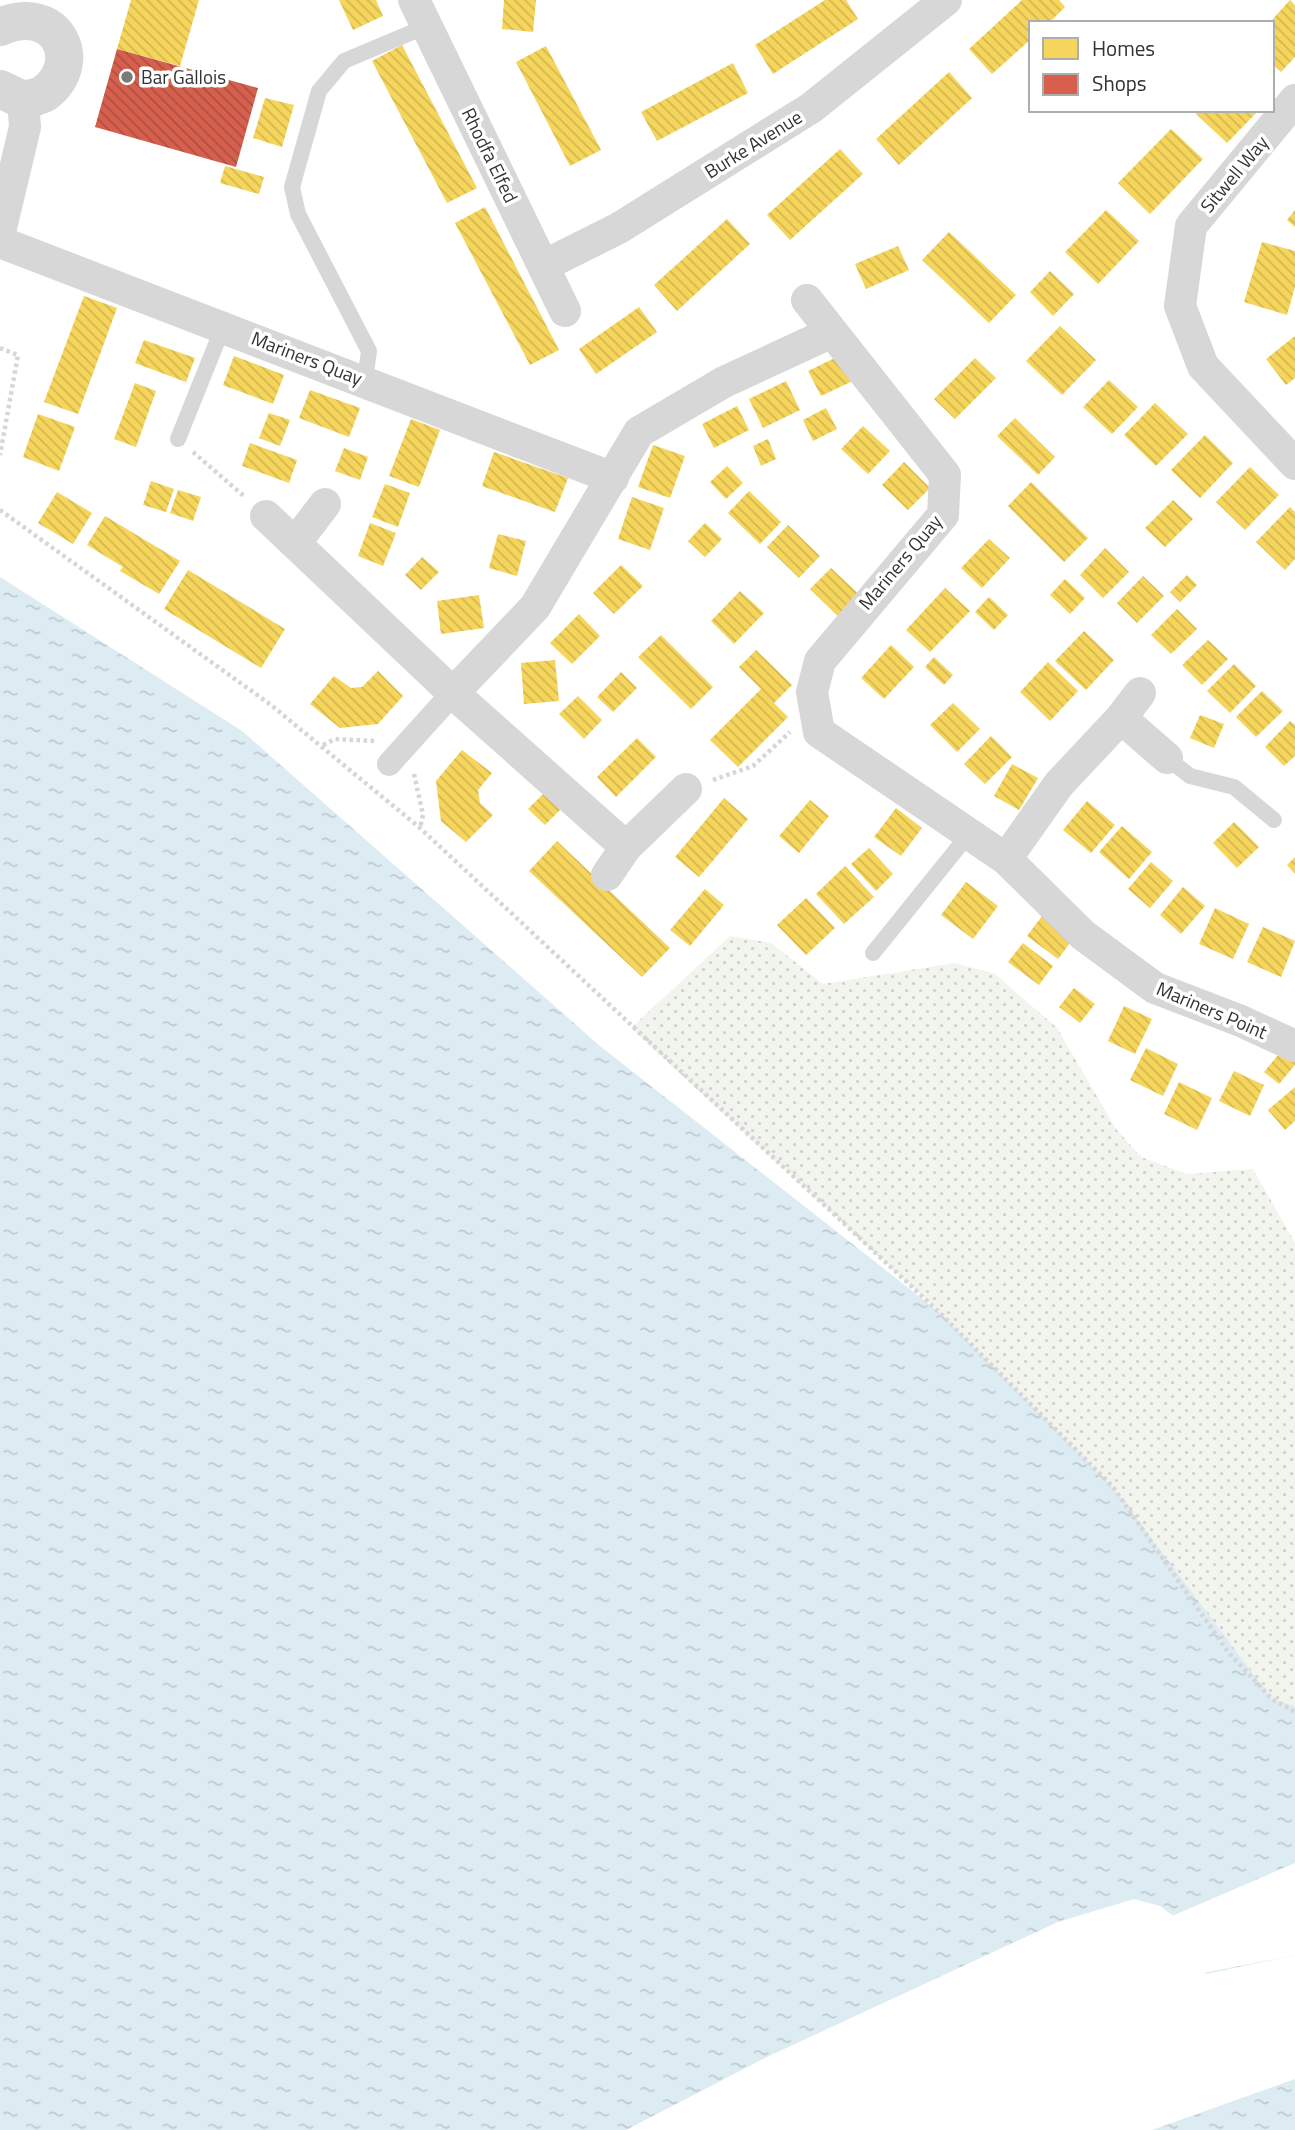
<svg xmlns="http://www.w3.org/2000/svg" width="1295" height="2130" viewBox="0 0 1295 2130" font-family="'Titillium Web',sans-serif">
  <style>
    .grass { fill: url(#grass-dots) }
    .water { fill: url(#water-ripples) }
    .pier { fill: #fff }
    .homes { fill: url(#homes-back-hatch) }
    .shops { fill: url(#shops-back-hatch) }
    .lines { fill: none; stroke-linecap: round; stroke-linejoin: round }
    .path { stroke: #d6d6d6; stroke-width: 4.5; stroke-dasharray: 3.5 3.5; stroke-linecap: butt }
    .service { stroke: #d7d7d7; stroke-width: 16 }
    .pedestrian { stroke: #d7d7d7; stroke-width: 24 }
    .minor { stroke: #d7d7d7; stroke-width: 32 }
    .tertiary { stroke: #d7d7d7; stroke-width: 38 }
    .poi-dot { fill: #7a7a7a; stroke: #fff; stroke-width: 2.5 }
    .labels { text-anchor: middle; stroke-width: 7; stroke-linejoin: round; paint-order: stroke }
    .poi-label { font-size: 19px; fill: #333; stroke: #fff; text-anchor: start }
    .street-label { font-size: 19px; fill: #333; stroke: #fff }
  </style>
  <defs>
    <pattern id="grass-dots" width="8" height="8" patternUnits="userSpaceOnUse" patternTransform="scale(1.75)"><rect width="8" height="8" fill="#f1f5ed"/><path d="M2 2h.1M6 6h.1" fill="none" stroke="#cfd2cc" stroke-width="1.8" stroke-linecap="round"/></pattern>
    <pattern id="water-ripples" width="26" height="14" patternUnits="userSpaceOnUse" patternTransform="scale(1.75)"><rect width="26" height="14" fill="#ddebf3"/><path d="M2 4q2-2 4 0t4 0M15 11q2-2 4 0t4 0" fill="none" stroke="#becad1"/></pattern>
    <pattern id="homes-back-hatch" width="6" height="6" patternUnits="userSpaceOnUse" patternTransform="scale(1.75)"><rect width="6" height="6" fill="#f6d55c"/><path d="M-1 5l2 2M0 0l6 6M5-1l2 2" fill="none" stroke="#d3b750"/></pattern>
    <pattern id="shops-back-hatch" width="6" height="6" patternUnits="userSpaceOnUse" patternTransform="scale(1.75)"><rect width="6" height="6" fill="#d6604d"/><path d="M-1 5l2 2M0 0l6 6M5-1l2 2" fill="none" stroke="#ae5041"/></pattern>
  </defs>
  <rect width="100%" height="100%" fill="#fff"/>
  <polygon class="grass" points="730,936 771,943 823,984 955,963 995,974 1057,1028 1116,1129 1141,1157 1187,1174 1253,1169 1295,1243 1295,1712 1272,1699 1228,1652 1113,1487 939,1312 631,1028"/>
  <polygon class="water" points="0,577 242,731 600,1046 939,1312 1113,1487 1272,1699 1295,1706 1295,1863 1002,1989 1066,2000 1295,1955 1295,2130 0,2130"/>
  <polygon class="pier" points="1134,1899 1160,1906 1176,1918 1012,1988 1065,1997 1203,1971 1206,1974 1295,1955 1295,2079 1152,2130 626,2130 769,2056 1058,1922"/>
  <g class="homes">
    <polygon points="131,0 199,0 180,66 117,49"/>
    <polygon points="339,0 376,0 383,16 353,30"/>
    <polygon points="504,0 536,0 533,32 502,29"/>
    <polygon points="825,0 846,0 858,19 773,74 755,45"/>
    <polygon points="1022,0 1059,0 1065,7 1049,23 1031,23 1031,39 992,74 969,49"/>
    <polygon points="1290,0 1295,5 1295,57 1281,72 1272,64 1272,23 1269,23"/>
    <polygon points="402,45 477,188 447,203 372,61"/>
    <polygon points="546,46 601,150 570,166 516,62"/>
    <polygon points="733,63 748,93 657,141 641,112"/>
    <polygon points="949,72 972,98 899,165 876,139"/>
    <polygon points="265,98 294,105 282,147 253,138"/>
    <polygon points="1199,110 1259,110 1227,143 1196,114"/>
    <polygon points="1171,129 1203,159 1150,214 1118,183"/>
    <polygon points="840,149 863,174 790,240 767,215"/>
    <polygon points="225,166 264,177 259,194 220,183"/>
    <polygon points="485,207 559,350 530,365 455,223"/>
    <polygon points="1106,210 1139,241 1098,284 1065,252"/>
    <polygon points="1295,210 1295,227 1287,220"/>
    <polygon points="727,219 750,244 677,311 654,285"/>
    <polygon points="949,232 1016,295 989,323 922,260"/>
    <polygon points="1262,242 1295,251 1295,287 1287,315 1244,302"/>
    <polygon points="898,246 909,270 866,289 855,264"/>
    <polygon points="1050,271 1074,294 1053,316 1030,292"/>
    <polygon points="84,296 117,308 78,414 44,402"/>
    <polygon points="639,307 657,332 596,374 579,349"/>
    <polygon points="1060,326 1096,360 1062,395 1026,361"/>
    <polygon points="1295,336 1295,378 1286,385 1266,359"/>
    <polygon points="144,340 195,358 186,382 135,363"/>
    <polygon points="845,353 857,379 821,396 808,371"/>
    <polygon points="234,356 284,375 273,404 223,385"/>
    <polygon points="975,358 996,378 955,419 934,399"/>
    <polygon points="1109,380 1138,407 1112,434 1083,407"/>
    <polygon points="786,381 800,410 763,428 749,399"/>
    <polygon points="135,383 156,391 136,447 114,439"/>
    <polygon points="310,390 360,408 349,437 299,418"/>
    <polygon points="1155,403 1188,434 1156,466 1124,435"/>
    <polygon points="737,406 749,430 714,448 702,424"/>
    <polygon points="826,408 837,429 813,441 803,420"/>
    <polygon points="269,413 290,420 280,446 259,438"/>
    <polygon points="38,414 75,427 59,471 23,457"/>
    <polygon points="1015,418 1055,457 1038,475 997,436"/>
    <polygon points="411,419 440,430 419,487 389,476"/>
    <polygon points="863,426 890,451 868,474 841,449"/>
    <polygon points="1205,435 1233,463 1200,498 1171,470"/>
    <polygon points="768,439 776,459 761,466 753,446"/>
    <polygon points="250,443 297,460 289,483 242,466"/>
    <polygon points="653,445 685,456 670,498 638,487"/>
    <polygon points="344,448 368,457 360,480 335,471"/>
    <polygon points="494,452 568,478 555,512 482,486"/>
    <polygon points="904,462 930,488 908,510 882,485"/>
    <polygon points="727,466 743,483 726,499 710,482"/>
    <polygon points="1250,467 1279,495 1245,530 1216,502"/>
    <polygon points="151,481 174,489 166,512 143,505"/>
    <polygon points="1031,482 1088,538 1064,562 1008,506"/>
    <polygon points="385,484 410,493 398,527 372,517"/>
    <polygon points="178,490 201,497 193,521 170,513"/>
    <polygon points="749,491 781,522 760,544 728,513"/>
    <polygon points="57,492 92,513 73,544 38,523"/>
    <polygon points="632,497 664,508 650,550 618,539"/>
    <polygon points="1173,500 1193,519 1165,547 1145,528"/>
    <polygon points="1290,507 1295,512 1295,559 1285,570 1256,542"/>
    <polygon points="105,516 180,561 159,594 120,571 123,567 87,545"/>
    <polygon points="370,523 396,533 383,566 358,556"/>
    <polygon points="705,523 722,539 705,557 688,541"/>
    <polygon points="788,525 820,556 799,578 767,547"/>
    <polygon points="498,534 526,541 517,576 489,568"/>
    <polygon points="989,539 1010,558 982,588 961,568"/>
    <polygon points="1105,548 1129,572 1103,598 1080,575"/>
    <polygon points="422,557 439,572 421,590 405,575"/>
    <polygon points="621,565 643,586 614,614 593,593"/>
    <polygon points="831,568 863,598 842,620 810,589"/>
    <polygon points="188,570 285,629 261,668 164,609"/>
    <polygon points="1187,575 1197,585 1180,602 1170,592"/>
    <polygon points="1143,576 1164,596 1137,623 1117,603"/>
    <polygon points="1065,579 1085,598 1070,614 1050,595"/>
    <polygon points="945,588 970,611 930,652 906,630"/>
    <polygon points="740,591 764,613 734,644 711,621"/>
    <polygon points="479,595 484,628 441,634 437,601"/>
    <polygon points="989,597 1008,615 994,630 975,612"/>
    <polygon points="1177,609 1197,629 1171,654 1151,635"/>
    <polygon points="579,614 600,636 572,664 550,643"/>
    <polygon points="1084,631 1114,660 1086,690 1055,661"/>
    <polygon points="661,635 713,687 691,709 638,657"/>
    <polygon points="1208,640 1228,659 1202,685 1182,665"/>
    <polygon points="891,645 914,667 884,699 861,678"/>
    <polygon points="756,650 792,685 774,703 788,717 738,767 710,740 761,689 739,667"/>
    <polygon points="934,657 953,675 944,685 925,667"/>
    <polygon points="555,660 559,701 524,704 521,663"/>
    <polygon points="1048,662 1078,691 1050,721 1020,692"/>
    <polygon points="1234,664 1256,686 1230,713 1207,691"/>
    <polygon points="378,671 403,696 378,724 340,728 310,704 334,676 351,688 362,687"/>
    <polygon points="621,672 637,688 613,712 597,697"/>
    <polygon points="1262,691 1283,711 1256,737 1236,717"/>
    <polygon points="578,696 602,720 584,739 559,714"/>
    <polygon points="953,703 980,729 957,752 930,725"/>
    <polygon points="1200,715 1224,724 1214,748 1190,738"/>
    <polygon points="1290,721 1295,725 1295,756 1284,766 1265,747"/>
    <polygon points="991,736 1012,757 985,784 964,764"/>
    <polygon points="637,738 656,757 616,797 597,777"/>
    <polygon points="462,750 492,773 478,790 480,803 493,815 466,842 441,821 436,781"/>
    <polygon points="1012,764 1038,778 1019,810 994,796"/>
    <polygon points="546,791 563,807 545,825 528,809"/>
    <polygon points="724,798 748,819 699,877 675,857"/>
    <polygon points="810,800 829,816 799,853 779,836"/>
    <polygon points="1087,801 1115,825 1091,853 1063,830"/>
    <polygon points="896,808 922,828 901,856 874,837"/>
    <polygon points="1234,822 1259,847 1237,868 1213,843"/>
    <polygon points="1122,826 1152,852 1129,879 1099,852"/>
    <polygon points="557,841 670,948 642,977 529,871"/>
    <polygon points="869,848 893,874 876,891 851,864"/>
    <polygon points="1295,857 1295,874 1287,865"/>
    <polygon points="1151,862 1173,881 1150,908 1128,889"/>
    <polygon points="845,866 874,897 844,924 816,894"/>
    <polygon points="966,882 998,906 973,939 941,915"/>
    <polygon points="1183,887 1205,906 1181,934 1160,915"/>
    <polygon points="705,889 724,905 690,946 670,930"/>
    <polygon points="806,898 835,928 806,955 777,925"/>
    <polygon points="1215,908 1249,924 1233,959 1199,944"/>
    <polygon points="1042,916 1073,939 1058,959 1027,936"/>
    <polygon points="1263,927 1295,941 1281,977 1247,962"/>
    <polygon points="1023,943 1053,966 1039,985 1008,962"/>
    <polygon points="1074,988 1095,1004 1080,1023 1059,1007"/>
    <polygon points="1124,1006 1152,1019 1135,1054 1108,1041"/>
    <polygon points="1146,1048 1178,1064 1163,1096 1130,1080"/>
    <polygon points="1282,1050 1295,1061 1295,1065 1279,1084 1264,1072"/>
    <polygon points="1234,1071 1264,1085 1250,1116 1219,1101"/>
    <polygon points="1179,1082 1212,1098 1197,1130 1164,1114"/>
    <polygon points="1295,1087 1295,1121 1285,1130 1268,1110"/>
  </g>
  <polygon class="shops" points="117,49 258,88 236,167 95,127"/>
  <g class="lines">
    <g class="path">
      <polyline points="0,348 18,355 0,455"/>
      <polyline points="193,452 245,497"/>
      <polyline points="0,510 271,705 420,828 939,1312 1113,1487 1228,1652 1272,1699 1295,1712"/>
      <polyline points="323,745 335,739 374,741"/>
      <polyline points="414,774 423,815 420,828"/>
      <polyline points="713,780 753,766 790,732"/>
    </g>
    <g class="service">
      <polyline points="365,380 369,351 298,214 292,187 319,91 344,61 427,26"/>
      <polyline points="178,439 223,327"/>
      <polyline points="1167,758 1190,776 1234,787 1274,820"/>
      <polyline points="873,953 969,834"/>
    </g>
    <polyline class="pedestrian" points="389,764 453,693"/>
    <g class="minor">
      <polyline points="414,0 565,311"/>
      <polyline points="1295,100 1191,226 1180,306 1203,366 1295,464"/>
      <polyline points="0,232 25,127 23,100"/>
      <polyline points="0,242 613,478"/>
      <polyline points="545,265 619,228 811,108 946,0"/>
      <polyline points="807,300 945,475 943,515 820,661 812,692 819,732 1006,859 1083,935 1155,988 1241,1021 1295,1046"/>
      <polyline points="266,516 453,693 626,847"/>
      <polyline points="296,542 325,504"/>
      <polyline points="453,693 535,607 639,432 724,382 830,333"/>
      <polyline points="1121,718 1167,758"/>
      <polyline points="1006,859 1059,784 1121,718 1140,693"/>
      <polyline points="607,875 626,847 686,789"/>
    </g>
    <path class="tertiary" d="M0 27C57 2 86 62 45 93 39 97 30 98 23 100L0 89"/>
  </g>
  <circle class="poi-dot" cx="127" cy="77" r="7"/>
  <g class="labels">
    <g class="poi-label">
      <text x="141" y="84">Bar Gallois</text>
    </g>
    <g class="street-label">
      <text transform="translate(753 144) rotate(-32)" y="7">Burke Avenue</text>
      <text transform="translate(490 155) rotate(64)" y="7">Rhodfa Elfed</text>
      <text transform="translate(1234 174) rotate(-50)" y="7">Sitwell Way</text>
      <text transform="translate(307 358) rotate(21)" y="7">Mariners Quay</text>
      <text transform="translate(900 562) rotate(-50)" y="7">Mariners Quay</text>
      <text transform="translate(1212 1010) rotate(23)" y="7">Mariners Point</text>
    </g>
  </g>
  <rect x="1029" y="21" width="245" height="91" fill="#ffffff" stroke="#adadad" stroke-width="2"/>
  <rect x="1043" y="38" width="35" height="21" fill="#f6d55c" stroke="#adadad" stroke-width="2"/>
  <text x="1092" y="56" font-size="21" fill="#333333">Homes</text>
  <rect x="1043" y="74" width="35" height="21" fill="#d6604d" stroke="#adadad" stroke-width="2"/>
  <text x="1092" y="91" font-size="21" fill="#333333">Shops</text>
</svg>
